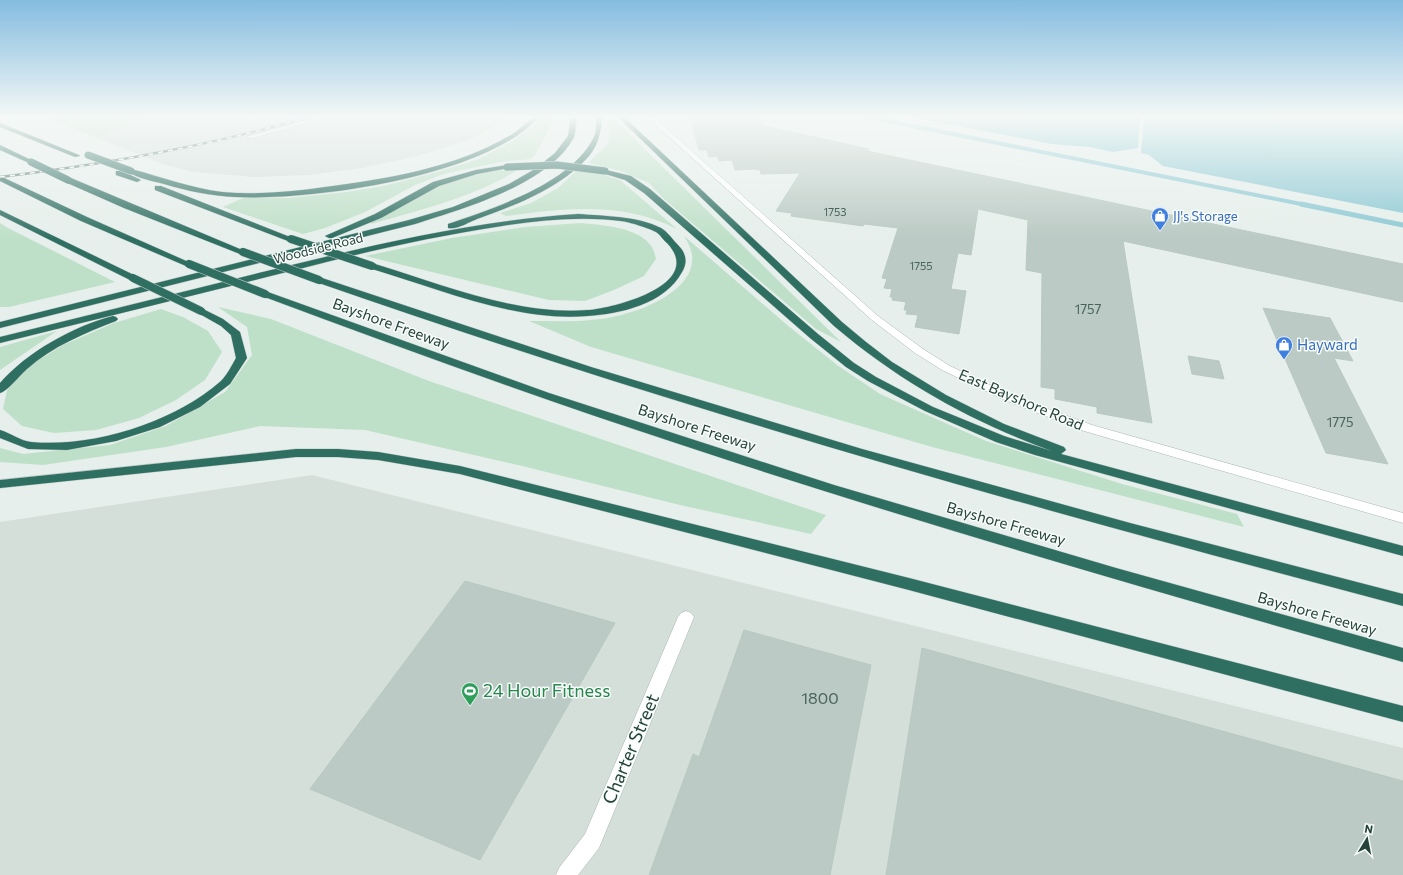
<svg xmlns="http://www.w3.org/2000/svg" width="1403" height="875" viewBox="0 0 1403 875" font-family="Commissioner,sans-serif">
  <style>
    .built { fill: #d4dfda }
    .green { fill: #bfe0c8 }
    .water { fill: #8ec9d4 }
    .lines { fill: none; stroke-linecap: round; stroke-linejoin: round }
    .stream-far1 { stroke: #8ec9d4; stroke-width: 4 }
    .stream { stroke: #8ec9d4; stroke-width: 5 }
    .building { fill: #bbcac4; stroke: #b8c9c2 }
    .minor-casing { stroke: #a8b8b2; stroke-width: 1 }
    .highway-casing { stroke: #c2cac8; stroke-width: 1 }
    .minor { fill: #fff; fill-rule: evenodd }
    .highway { fill: #2f6f62; fill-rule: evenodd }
    .rail-casing { stroke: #5f7d75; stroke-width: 2.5 }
    .rail { stroke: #f7fbf9; stroke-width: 1.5; stroke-dasharray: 5; stroke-linecap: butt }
    .highway-bridge-far1-casing { stroke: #c2cac8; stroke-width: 8; stroke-linecap: butt }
    .highway-bridge-casing { stroke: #c2cac8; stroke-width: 9; stroke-linecap: butt }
    .highway-bridge-far1 { stroke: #2f6f62; stroke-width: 7 }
    .highway-bridge { stroke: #2f6f62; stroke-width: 8 }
    .labels { text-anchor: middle; stroke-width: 3; stroke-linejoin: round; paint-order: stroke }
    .far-number-label { font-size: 11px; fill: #4a645c }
    .far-shop-label { font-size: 13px; fill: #366cbe; stroke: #f7fbf9; text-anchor: start }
    .far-street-label { font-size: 13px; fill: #24423a; stroke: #f7fbf9 }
    .number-label { font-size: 13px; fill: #4a645c }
    .street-label { font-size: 15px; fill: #24423a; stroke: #f7fbf9 }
    .shop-label { font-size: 15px; fill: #366cbe; stroke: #f7fbf9; text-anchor: start }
    .near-number-label { font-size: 16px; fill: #4a645c }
    .near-leisure-label { font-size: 18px; fill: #27864d; stroke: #f7fbf9; text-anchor: start }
    .near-street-label { font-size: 18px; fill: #24423a; stroke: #f7fbf9 }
  </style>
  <rect width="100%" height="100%" fill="#e6efeb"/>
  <g class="built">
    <polygon points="147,116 508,116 488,130 473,138 414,157 362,168 309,175 254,177 193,172 163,164 97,138"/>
    <polygon points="312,475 1403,748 1403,875 0,875 0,522"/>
  </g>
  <g class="green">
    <polygon points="42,116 145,116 97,138"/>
    <polygon points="542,116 556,116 535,155 531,159 500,162 444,174 415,185 365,212 325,228 303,234 223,207 243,198 289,198 346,192 383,186 437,172 479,159 511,142 538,123"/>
    <path d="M615 120 841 342 816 329 664 199 649 183 621 171 589 163C603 144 615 149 607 121Z"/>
    <path d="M522 167C479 196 420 210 371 224V222L434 186 498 169Z"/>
    <path d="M577 170 595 172 620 180 677 229C623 201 564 208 506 216L500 213 531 203 558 188Z"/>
    <polygon points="0,223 8,228 115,282 9,307 0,307"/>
    <path d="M581 223C602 225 639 227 652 247 654 251 655 255 656 259L644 276 614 290 585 301 549 300 365 256 452 238 525 227Z"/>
    <path d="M684 236 786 324 837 365 880 394 986 441 1122 484 1237 514 1244 527 932 447 591 347 529 321C559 321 591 323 621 315 655 307 714 279 684 236Z"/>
    <polygon points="218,307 271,319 429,381 826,515 811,534 680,505 522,466 365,430 260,426 166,447 43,465 0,462 0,448 23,454 110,445 166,426 225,392 252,355 247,327"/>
    <polygon points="161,309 183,317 208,331 222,352 205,380 176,400 139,418 96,430 54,433 22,426 3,409 7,390 29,366 63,345 114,323"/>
    <polygon points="57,331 0,370 0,347"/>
  </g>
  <g class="water">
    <polygon points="905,116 1140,116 1138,148 1113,152 1089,147 1052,144"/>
    <polygon points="1144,116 1403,116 1403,213 1163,166 1149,155 1141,153"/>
  </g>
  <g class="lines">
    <polyline class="stream-far1" points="863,116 1306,205"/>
    <polyline class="stream" points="1301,204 1403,225"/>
  </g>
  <g class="building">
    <polygon points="690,116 765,116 764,126 869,149 867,151 1403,264 1403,302 1123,241 1152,423 1097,413 1097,407 1055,399 1055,389 1041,387 1042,273 1026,270 1028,220 978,209 971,255 958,253 951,289 966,291 959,334 915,327 918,315 906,314 907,310 904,310 906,302 892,300 893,297 890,297 892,289 884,288 887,279 882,278 898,228 864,224 863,226 791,216 792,213 776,211 800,173 761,174 760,170 754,169 735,170 732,160 719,161 717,156 709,157 707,150 699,150"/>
    <polygon points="1263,308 1330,318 1353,361 1334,358 1388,464 1326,453"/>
    <polygon points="1188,356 1219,361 1224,379 1192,374"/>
    <polygon points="465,581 615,623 480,860 310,789"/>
    <polygon points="744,630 871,665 830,875 649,875 693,754 699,757"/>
    <polygon points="922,648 1403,781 1403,875 886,875"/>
  </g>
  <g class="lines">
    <g class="minor-casing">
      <g id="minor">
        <polygon points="322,116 330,116 251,138 246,137"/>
        <polygon points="646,116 652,116 878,316 923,349 950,366 1015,397 1092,425 1403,513 1403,523 1084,431 1007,401 942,370 915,353 872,320"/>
        <polygon points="686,611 691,613 694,617 599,848 578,875 556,875 559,868 585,834 678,617 681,613"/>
      </g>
    </g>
    <g class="highway-casing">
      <g id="highway">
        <path d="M534 116H540C488 176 313 201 236 197 212 196 187 191 164 184 153 181 136 178 127 171L131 169C162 177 190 188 222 192 256 195 291 192 325 187 388 179 455 168 511 135 519 130 527 122 534 116Z"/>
        <path d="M571 116H577C576 122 576 131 574 137 550 184 462 209 415 224L0 328V322L409 220 453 207 509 184 535 169 555 153 568 136Z"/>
        <path d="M596 116H602C601 131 599 144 589 156 561 188 516 205 477 219 469 222 457 230 448 228V224C494 208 571 184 594 137 597 132 596 122 596 116Z"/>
        <path d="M617 116H623L842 322 866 342 892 362 946 395 1004 424 1064 447 1066 450 1061 454 1403 546V556L1035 455 996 442 925 411 868 381 846 367 810 338 644 193 625 180 602 173V169L631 176 650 189 818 334 854 363 876 377 933 407 1004 436 1052 451C972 422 900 382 834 326Z"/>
        <polygon points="0,123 79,155 80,156 75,157 0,127"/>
        <polygon points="0,145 33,161 34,162 29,163 0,150"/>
        <polygon points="507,165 509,166 509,168 477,174 439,186 381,218 332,238 329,238 325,236 375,214 433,182 476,170"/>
        <polygon points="116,171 122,171 141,180 137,182 116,175"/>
        <polygon points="0,176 87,217 193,264 192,266 186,266 81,221 0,181"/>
        <polygon points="65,178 71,178 247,252 243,255 240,254 124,208 65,182"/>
        <polygon points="155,186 161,186 295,239 291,242 288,241 155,190"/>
        <polygon points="0,210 136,276 138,278 136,280 130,280 0,215"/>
        <path d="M578 214C603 216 638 216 661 228 667 231 673 240 678 245 686 253 688 262 682 272 665 304 620 314 587 316 515 322 437 288 369 268L368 266 372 263 375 264C441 284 518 316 588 310 615 308 706 284 667 243 663 240 660 234 656 232 649 228 629 222 621 221 582 216 541 220 502 226 435 236 369 251 303 268 202 293 101 318 0 343V337C89 315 178 293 267 271 370 246 471 221 578 214Z"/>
        <path d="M319 277 591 367 862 449 1130 523 1403 594V606C1173 545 944 483 717 413 582 372 449 328 316 282L314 280Z"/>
        <path d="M265 291 549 393 834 485 1116 568 1403 648V662C1162 593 920 524 682 445 541 399 401 348 262 296V292Z"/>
        <path d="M201 308 223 319 240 332 247 358 230 384 200 407 160 427 116 441 67 450 28 449 0 438V430C10 433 21 441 31 442 93 448 175 422 221 381 227 375 232 365 236 358L231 335 221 326 198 313 196 311Z"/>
        <path d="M113 316 116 317 118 319 116 321C85 333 53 346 27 369 20 375 8 391 0 393V383C27 352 74 326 113 316Z"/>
        <polygon points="296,449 338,449 378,452 460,466 909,578 1403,706 1403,722 909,590 460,474 378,460 338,457 296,457 0,488 0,480"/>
      </g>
    </g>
    <use href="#minor" class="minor"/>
    <use href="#highway" class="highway"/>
    <g class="rail-casing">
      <path id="rail" d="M0 177C106 164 210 146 312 116"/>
    </g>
    <use href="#rail" class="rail"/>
    <g class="highway-bridge-far1-casing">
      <g id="highway-bridge-far1">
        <polyline points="88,155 131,171"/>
        <polyline points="31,162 68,180"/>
        <polyline points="507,167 557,165 605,171"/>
      </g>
    </g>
    <g class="highway-bridge-casing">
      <g id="highway-bridge">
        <polyline points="291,239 372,266"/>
        <polyline points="243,252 319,280"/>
        <polyline points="189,264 265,294"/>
        <polyline points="133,278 201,311"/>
      </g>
    </g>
    <use href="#highway-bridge-far1" class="highway-bridge-far1"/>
    <use href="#highway-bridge" class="highway-bridge"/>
  </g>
  <linearGradient id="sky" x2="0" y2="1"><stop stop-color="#84bce0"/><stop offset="0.49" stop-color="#f4f8f6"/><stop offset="1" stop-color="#f4f8f6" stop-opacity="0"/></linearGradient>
  <rect width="1403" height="238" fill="url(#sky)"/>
  <defs>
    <g id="shop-pin" transform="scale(0.9)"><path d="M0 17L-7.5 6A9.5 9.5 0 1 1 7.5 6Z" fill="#3f7fe0" stroke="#f7fbf9"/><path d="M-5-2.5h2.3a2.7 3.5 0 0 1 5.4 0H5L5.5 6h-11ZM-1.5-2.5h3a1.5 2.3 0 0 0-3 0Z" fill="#fff"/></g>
    <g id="stadium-pin" transform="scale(0.9)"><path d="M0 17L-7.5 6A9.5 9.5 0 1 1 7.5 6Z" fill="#2e9e5b" stroke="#f7fbf9"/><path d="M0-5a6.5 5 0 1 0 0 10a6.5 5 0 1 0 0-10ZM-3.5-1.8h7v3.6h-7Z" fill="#fff"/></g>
  </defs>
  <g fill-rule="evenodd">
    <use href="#shop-pin" x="1160" y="216"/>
    <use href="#shop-pin" x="1284" y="345"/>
    <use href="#stadium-pin" x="470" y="691"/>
  </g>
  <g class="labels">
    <g class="far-number-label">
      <text x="835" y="216">1753</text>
      <text x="921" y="270">1755</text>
    </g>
    <g class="far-shop-label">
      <text x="1173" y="221">JJ's Storage</text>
    </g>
    <g class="far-street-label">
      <text transform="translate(318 248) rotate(-14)" y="5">Woodside Road</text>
    </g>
    <g class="number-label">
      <text x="1088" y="314">1757</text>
      <text x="1340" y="427">1775</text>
    </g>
    <g class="street-label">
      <text transform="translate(391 324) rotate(20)" y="5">Bayshore Freeway</text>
      <text transform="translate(1021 400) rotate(23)" y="5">East Bayshore Road</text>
      <text transform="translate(697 428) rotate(18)" y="5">Bayshore Freeway</text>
      <text transform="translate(1006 524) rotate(16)" y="5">Bayshore Freeway</text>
      <text transform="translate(1317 614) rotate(16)" y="5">Bayshore Freeway</text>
    </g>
    <g class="shop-label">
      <text x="1297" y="350">Hayward</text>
    </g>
    <g class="near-number-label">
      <text x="820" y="704">1800</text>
    </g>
    <g class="near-leisure-label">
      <text x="483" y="697">24 Hour Fitness</text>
    </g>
    <g class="near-street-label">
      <text transform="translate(631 749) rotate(-67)" y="6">Charter Street</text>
    </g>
  </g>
  <g transform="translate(1367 839) rotate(10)" stroke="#f7fbf9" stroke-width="3" paint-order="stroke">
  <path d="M0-3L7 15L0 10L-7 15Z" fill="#24423a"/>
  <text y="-6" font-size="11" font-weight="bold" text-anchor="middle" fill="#24423a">N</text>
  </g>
</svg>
